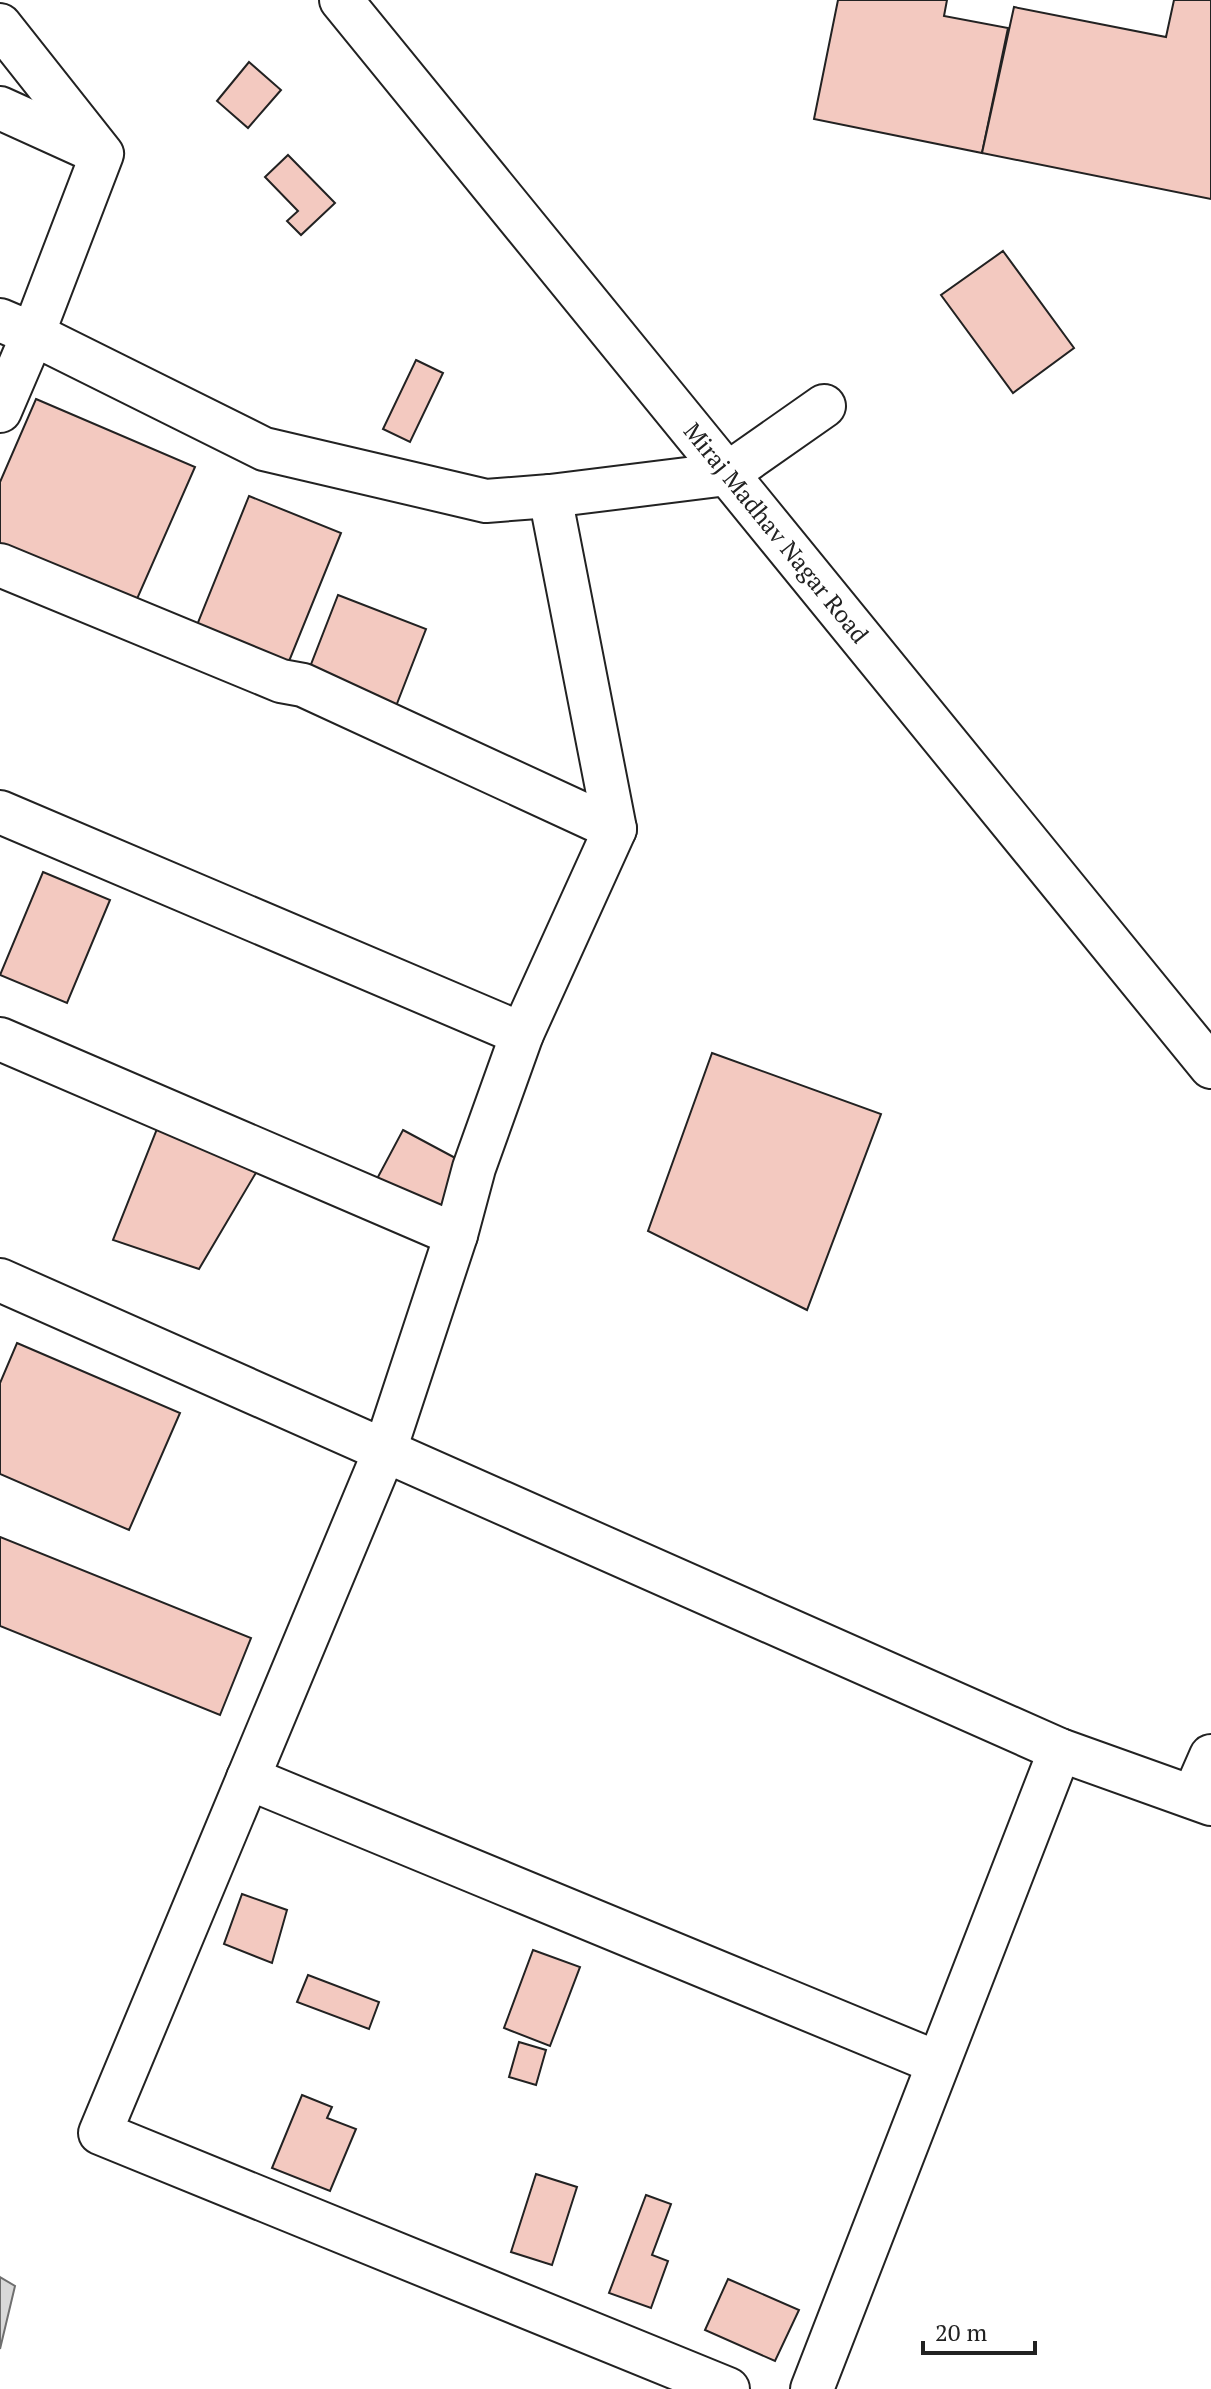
<svg xmlns="http://www.w3.org/2000/svg" width="1211" height="2389" viewBox="0 0 1211 2389" font-family="'PT Serif',serif">
  <style>
    .water { fill: #d9d9d9; stroke: #6f6f6f; stroke-width: 2 }
    .building { fill: #f3c9c0; stroke: #222; stroke-width: 2 }
    .lines { fill: none; stroke-linecap: round; stroke-linejoin: round }
    .minor-casing { stroke: #222; stroke-width: 46 }
    .minor { stroke: #fff; stroke-width: 42 }
    .labels { text-anchor: middle; stroke-width: 6; stroke-linejoin: round; paint-order: stroke }
    .street-label { font-size: 24px; fill: #222; stroke: #fff }
  </style>
  <rect width="100%" height="100%" fill="#fff"/>
  <polygon class="water" points="0,2277 15,2286 0,2349"/>
  <g class="building">
    <polygon points="838,0 947,0 944,16 1008,28 982,153 814,119"/>
    <polygon points="1174,0 1211,0 1211,199 982,153 1014,7 1166,37"/>
    <polygon points="249,62 281,90 248,128 217,101"/>
    <polygon points="288,155 335,203 301,235 287,221 298,211 265,177"/>
    <polygon points="1003,251 1074,348 1013,393 941,295"/>
    <polygon points="416,360 443,373 410,442 383,429"/>
    <polygon points="36,399 195,467 133,608 0,551 0,482"/>
    <polygon points="249,496 341,533 281,681 189,645"/>
    <polygon points="338,595 426,629 391,719 303,685"/>
    <polygon points="43,872 110,900 67,1003 0,975"/>
    <polygon points="712,1053 881,1114 807,1310 648,1231"/>
    <polygon points="157,1129 267,1154 199,1269 113,1240"/>
    <polygon points="403,1130 474,1168 441,1228 371,1190"/>
    <polygon points="17,1343 180,1413 129,1530 0,1474 0,1383"/>
    <polygon points="0,1537 251,1638 220,1715 0,1626"/>
    <polygon points="242,1894 287,1910 272,1963 224,1944"/>
    <polygon points="533,1950 580,1967 550,2046 504,2028"/>
    <polygon points="308,1975 379,2002 369,2029 297,2002"/>
    <polygon points="519,2042 546,2050 536,2085 509,2077"/>
    <polygon points="302,2095 332,2107 327,2118 356,2129 330,2191 272,2168"/>
    <polygon points="536,2174 577,2187 552,2265 511,2252"/>
    <polygon points="646,2195 671,2204 652,2255 668,2261 651,2308 609,2293"/>
    <polygon points="728,2279 799,2310 775,2361 705,2330"/>
  </g>
  <g class="lines">
    <g class="minor-casing">
      <g id="minor">
        <path id="s1" d="M341 0 1211 1067"/>
        <polyline points="0,25 102,154 33,334 0,320"/>
        <polyline points="0,108 97,152"/>
        <polyline points="0,411 33,334 264,449 486,501 550,496 727,474 824,406"/>
        <polyline points="550,496 615,829 522,1034 474,1168 456,1235 385,1450 100,2133 728,2389"/>
        <polyline points="0,565 281,681 303,685 615,829"/>
        <polyline points="0,812 522,1034"/>
        <polyline points="0,1039 456,1235"/>
        <polyline points="0,1280 1060,1750 1211,1804"/>
        <polyline points="248,1778 938,2063"/>
        <polyline points="1193,1797 1211,1756"/>
        <polyline points="812,2389 1060,1750"/>
      </g>
    </g>
    <use href="#minor" class="minor"/>
  </g>
  <g class="labels">
    <g class="street-label">
      <text dy="8" stroke="none"><textPath href="#s1" startOffset="688">Miraj Madhav Nagar Road</textPath></text>
    </g>
  </g>
  <path d="M923 2341v12h112v-12" fill="none" stroke="#222222" stroke-width="4"/>
  <text x="935" y="2341" font-size="24" fill="#222222" stroke="#ffffff" stroke-width="6" paint-order="stroke">20 m</text>
</svg>
